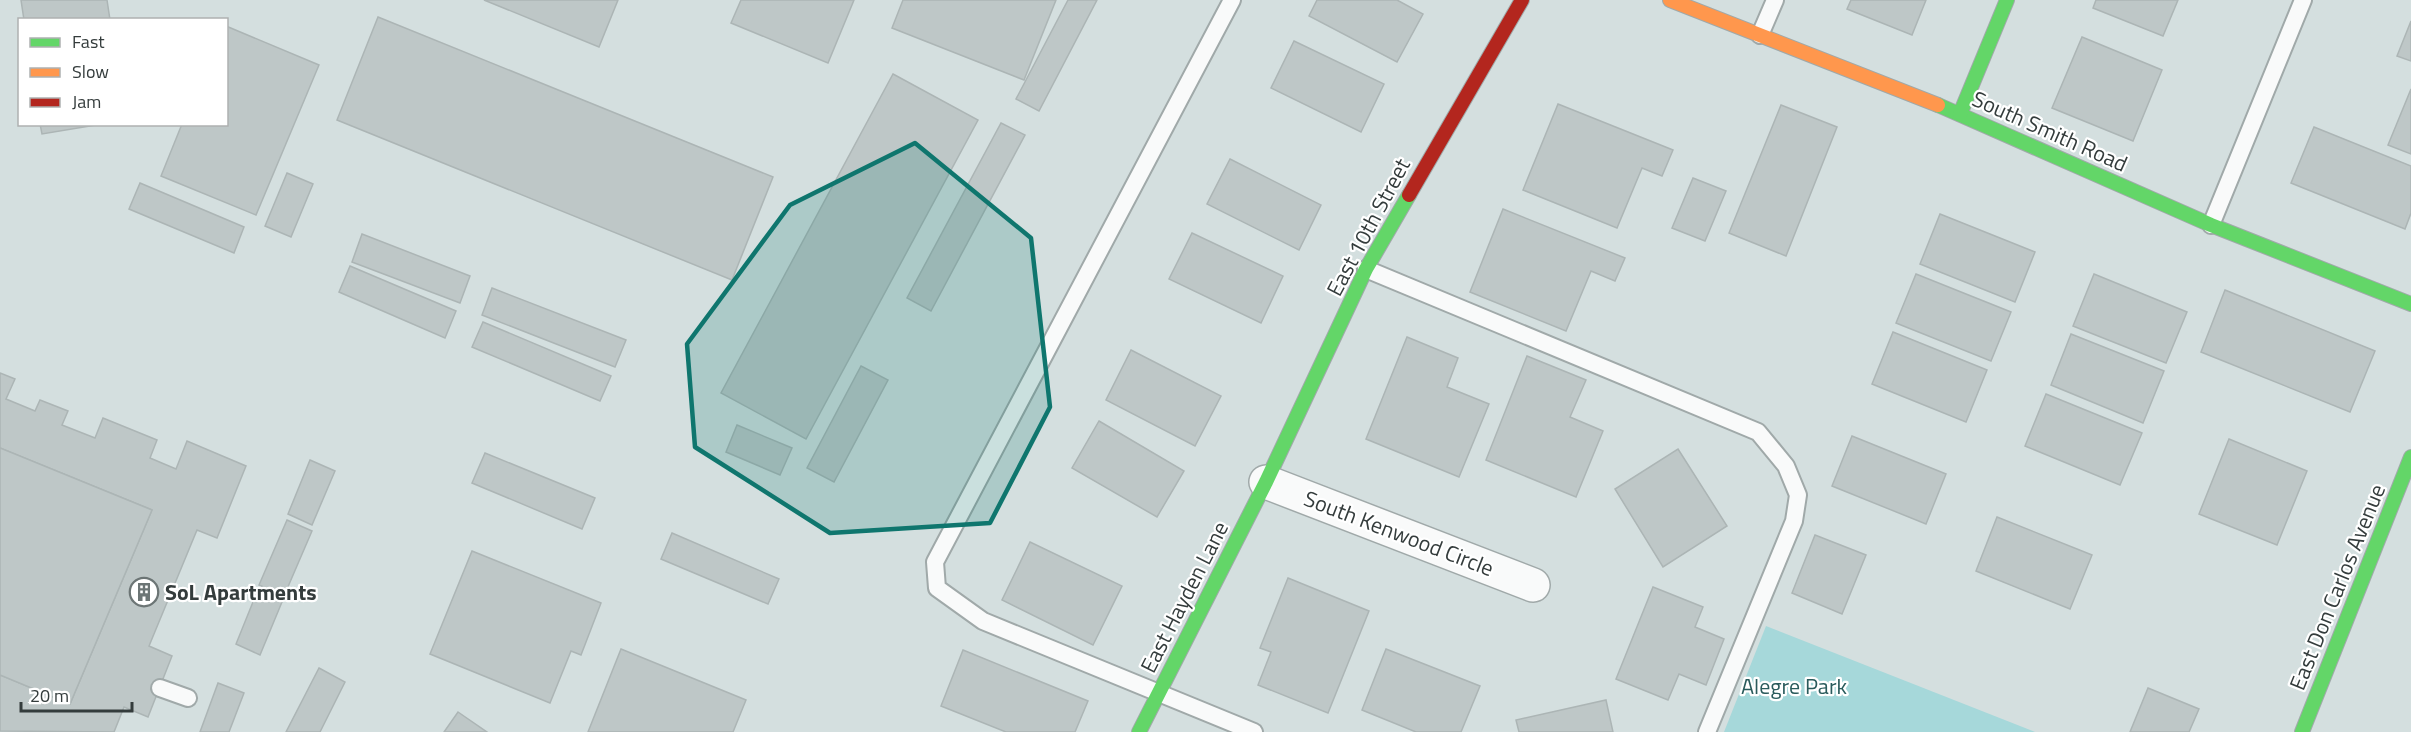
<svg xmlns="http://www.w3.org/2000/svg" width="2411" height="732" viewBox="0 0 2411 732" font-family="'Titillium Web',sans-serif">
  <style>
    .green { fill: #a6d8da }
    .building { fill: #bec7c7; stroke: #acb5b5; stroke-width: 1.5 }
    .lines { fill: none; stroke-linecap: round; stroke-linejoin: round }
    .lane-casing { stroke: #a0a9a9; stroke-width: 20 }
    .street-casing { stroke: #a0a9a9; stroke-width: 36 }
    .fast-casing { stroke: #a0a9a9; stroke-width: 16 }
    .slow-casing { stroke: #a0a9a9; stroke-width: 16 }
    .jam-casing { stroke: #a0a9a9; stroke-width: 16 }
    .lane { stroke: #f9fafa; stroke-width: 16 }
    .street { stroke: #f9fafa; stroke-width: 33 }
    .fast { stroke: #63d668; stroke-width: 14 }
    .slow { stroke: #ff974d; stroke-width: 14 }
    .jam { stroke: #b3261e; stroke-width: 14 }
    .marked { fill: #0f766e; fill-opacity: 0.2; stroke: #0f766e; stroke-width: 4.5; stroke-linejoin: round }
    .labels { text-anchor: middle; stroke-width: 4.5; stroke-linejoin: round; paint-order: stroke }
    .street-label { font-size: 22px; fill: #343c3c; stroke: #fff }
    .poi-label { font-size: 22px; font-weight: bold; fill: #343c3c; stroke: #fff; text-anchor: start }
    .park-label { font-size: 22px; fill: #2a5b5c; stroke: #fff }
  </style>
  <rect width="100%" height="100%" fill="#d4dfdf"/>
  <polygon class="green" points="1766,626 2035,732 1724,732"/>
  <g class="building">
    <polygon points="21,0 107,0 110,20 24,20"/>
    <polygon points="484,0 618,0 599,47"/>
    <polygon points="741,0 854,0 828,63 731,23"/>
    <polygon points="903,0 1056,0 1024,80 892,28"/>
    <polygon points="1068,0 1097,0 1039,111 1016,99"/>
    <polygon points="1317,0 1397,0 1423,14 1397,62 1309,16"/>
    <polygon points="1851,0 1926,0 1912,35 1847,9"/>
    <polygon points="2096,0 2178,0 2163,36 2093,8"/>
    <polygon points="378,17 773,177 732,280 337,120"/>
    <polygon points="2411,21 2411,61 2397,56"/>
    <polygon points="226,26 319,65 256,215 161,176 182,124 226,124"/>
    <polygon points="2082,37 2162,70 2133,141 2052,108"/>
    <polygon points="1294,41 1384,84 1361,132 1271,88"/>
    <polygon points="893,74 978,120 806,439 721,393"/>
    <polygon points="2411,89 2411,154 2388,145"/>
    <polygon points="1558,104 1673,150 1662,176 1642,168 1617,228 1523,190"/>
    <polygon points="1781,105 1837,127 1786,256 1729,233"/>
    <polygon points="1001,123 1025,135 931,311 907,298"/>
    <polygon points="40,124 102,124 42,134"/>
    <polygon points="2314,127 2411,166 2411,213 2405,229 2291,183"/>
    <polygon points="1230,159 1321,205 1299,250 1207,204"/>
    <polygon points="287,173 313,184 291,237 265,226"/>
    <polygon points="1693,178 1726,191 1705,241 1672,228"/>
    <polygon points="140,183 244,227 234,253 129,209"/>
    <polygon points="1503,209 1625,258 1615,281 1591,271 1566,331 1470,292"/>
    <polygon points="1940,214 2035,252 2015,302 1920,264"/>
    <polygon points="1192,233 1283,276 1261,323 1169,279"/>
    <polygon points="362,234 470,276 460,303 352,262"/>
    <polygon points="350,266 456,311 445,338 339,292"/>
    <polygon points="1916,274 2011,312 1991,361 1896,323"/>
    <polygon points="2094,274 2187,312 2166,363 2073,326"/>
    <polygon points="492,288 626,340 615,367 482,315"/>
    <polygon points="2225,290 2375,351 2350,412 2201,352"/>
    <polygon points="483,322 611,376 600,401 472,347"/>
    <polygon points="1893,332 1987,370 1966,422 1872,384"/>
    <polygon points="2071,334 2164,371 2143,423 2051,385"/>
    <polygon points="1407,337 1458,358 1447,387 1489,404 1459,477 1366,439"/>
    <polygon points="1131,350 1221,396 1195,446 1106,400"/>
    <polygon points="1527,356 1586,380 1570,417 1603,431 1576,497 1486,460"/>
    <polygon points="861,366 888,380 834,482 807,468"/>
    <polygon points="0,373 15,379 6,399 35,411 40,400 68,411 62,425 95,438 103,418 157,440 150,458 176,469 187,441 246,466 217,538 197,530 149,646 172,656 148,717 124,707 114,732 0,731 0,675 70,704 152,510 0,448"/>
    <polygon points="2046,394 2142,433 2120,485 2025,446"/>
    <polygon points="1099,421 1184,471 1157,517 1072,468"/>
    <polygon points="737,425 792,448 780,475 726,452"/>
    <polygon points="1852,436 1946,474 1926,524 1832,486"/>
    <polygon points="2229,439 2307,471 2277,545 2199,514"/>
    <polygon points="0,448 152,510 70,704 0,675"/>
    <polygon points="1678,449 1727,526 1663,567 1615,489"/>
    <polygon points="485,453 595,498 582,529 472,483"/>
    <polygon points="310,460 335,471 312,525 288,514"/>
    <polygon points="1997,517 2092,555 2070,609 1976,571"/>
    <polygon points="287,520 312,531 284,596 259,585"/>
    <polygon points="672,533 779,579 768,604 661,559"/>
    <polygon points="1815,535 1866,555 1842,614 1792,593"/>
    <polygon points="1030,542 1122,586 1093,645 1002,600"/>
    <polygon points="472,551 601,603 581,655 571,651 550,703 430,654"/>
    <polygon points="1288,578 1369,611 1328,713 1258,685 1271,652 1260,648"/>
    <polygon points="1653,587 1703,607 1695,627 1724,639 1706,685 1679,674 1668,700 1616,679"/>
    <polygon points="257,592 282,602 260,655 236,644"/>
    <polygon points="621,649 746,700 733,732 588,732"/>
    <polygon points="1386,649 1480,686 1461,732 1416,732 1362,710"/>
    <polygon points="963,650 1088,701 1075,732 1006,732 941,706"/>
    <polygon points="319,668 345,682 320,732 286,732"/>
    <polygon points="218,683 244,693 229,732 200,732"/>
    <polygon points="2148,688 2199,709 2189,732 2130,732"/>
    <polygon points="1606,700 1613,732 1519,732 1516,720"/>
    <polygon points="458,712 487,732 444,732"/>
  </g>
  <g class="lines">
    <g class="lane-casing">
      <g id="lane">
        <polyline points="1232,0 935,562 937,588 983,621 1254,732"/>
        <polyline points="1760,35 1775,0"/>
        <polyline points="2211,225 2303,0"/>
        <polyline points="1366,269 1758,432 1786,466 1798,495 1794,521 1707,732"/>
        <polyline points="160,688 188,698"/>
      </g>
    </g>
    <g class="street-casing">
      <polyline id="street" points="1266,482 1533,585"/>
    </g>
    <g class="fast-casing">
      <g id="fast">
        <polyline points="1938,105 2211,225 2411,304"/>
        <polyline points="1960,114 2007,0"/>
        <polyline points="1139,732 1266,482 1366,269 1409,195"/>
        <polyline points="2302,732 2411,457"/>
      </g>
    </g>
    <g class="slow-casing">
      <polyline id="slow" points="1670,0 1938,105"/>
    </g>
    <g class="jam-casing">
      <polyline id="jam" points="1409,195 1522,0"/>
    </g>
    <use href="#lane" class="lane"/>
    <use href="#street" class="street"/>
    <use href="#fast" class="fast"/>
    <use href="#slow" class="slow"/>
    <use href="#jam" class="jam"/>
  </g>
  <path class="marked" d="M915 143 1031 238 1050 407 990 523 830 533 695 447 687 344 790 205Z"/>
  <defs>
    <g id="building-ring" transform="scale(1.5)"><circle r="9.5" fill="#fff" stroke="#6c7575" stroke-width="1.5"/><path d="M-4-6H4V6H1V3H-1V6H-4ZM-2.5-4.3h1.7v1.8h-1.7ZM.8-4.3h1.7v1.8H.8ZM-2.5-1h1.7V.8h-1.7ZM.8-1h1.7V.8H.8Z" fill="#6c7575"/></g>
  </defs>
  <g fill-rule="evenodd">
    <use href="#building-ring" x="144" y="592"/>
  </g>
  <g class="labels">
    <g class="street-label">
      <text transform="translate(2050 131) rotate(24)" y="8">South Smith Road</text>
      <text transform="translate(1368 227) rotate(-62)" y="8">East 10th Street</text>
      <text transform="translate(1399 533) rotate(21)" y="8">South Kenwood Circle</text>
      <text transform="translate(2337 587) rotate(-68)" y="8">East Don Carlos Avenue</text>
      <text transform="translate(1184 597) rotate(-63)" y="8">East Hayden Lane</text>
    </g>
    <g class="poi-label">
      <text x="165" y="600">SoL Apartments</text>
    </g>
    <g class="park-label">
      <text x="1794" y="694">Alegre Park</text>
    </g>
  </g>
  <rect x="18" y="18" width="210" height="108" fill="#ffffff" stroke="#aeb1b1" stroke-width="1.5"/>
  <rect x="30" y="38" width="30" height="9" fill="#63d668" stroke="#aeb1b1" stroke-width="1.5"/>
  <text x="72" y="48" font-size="18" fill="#343c3c">Fast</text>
  <rect x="30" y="68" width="30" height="9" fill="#ff974d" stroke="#aeb1b1" stroke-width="1.5"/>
  <text x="72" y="78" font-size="18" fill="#343c3c">Slow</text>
  <rect x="30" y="98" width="30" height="9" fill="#b3261e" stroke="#aeb1b1" stroke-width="1.5"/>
  <text x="72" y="108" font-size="18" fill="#343c3c">Jam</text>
  <path d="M21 702v9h111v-9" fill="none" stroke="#343c3c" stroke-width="3"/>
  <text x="30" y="702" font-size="18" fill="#343c3c" stroke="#ffffff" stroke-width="4.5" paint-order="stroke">20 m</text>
</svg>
